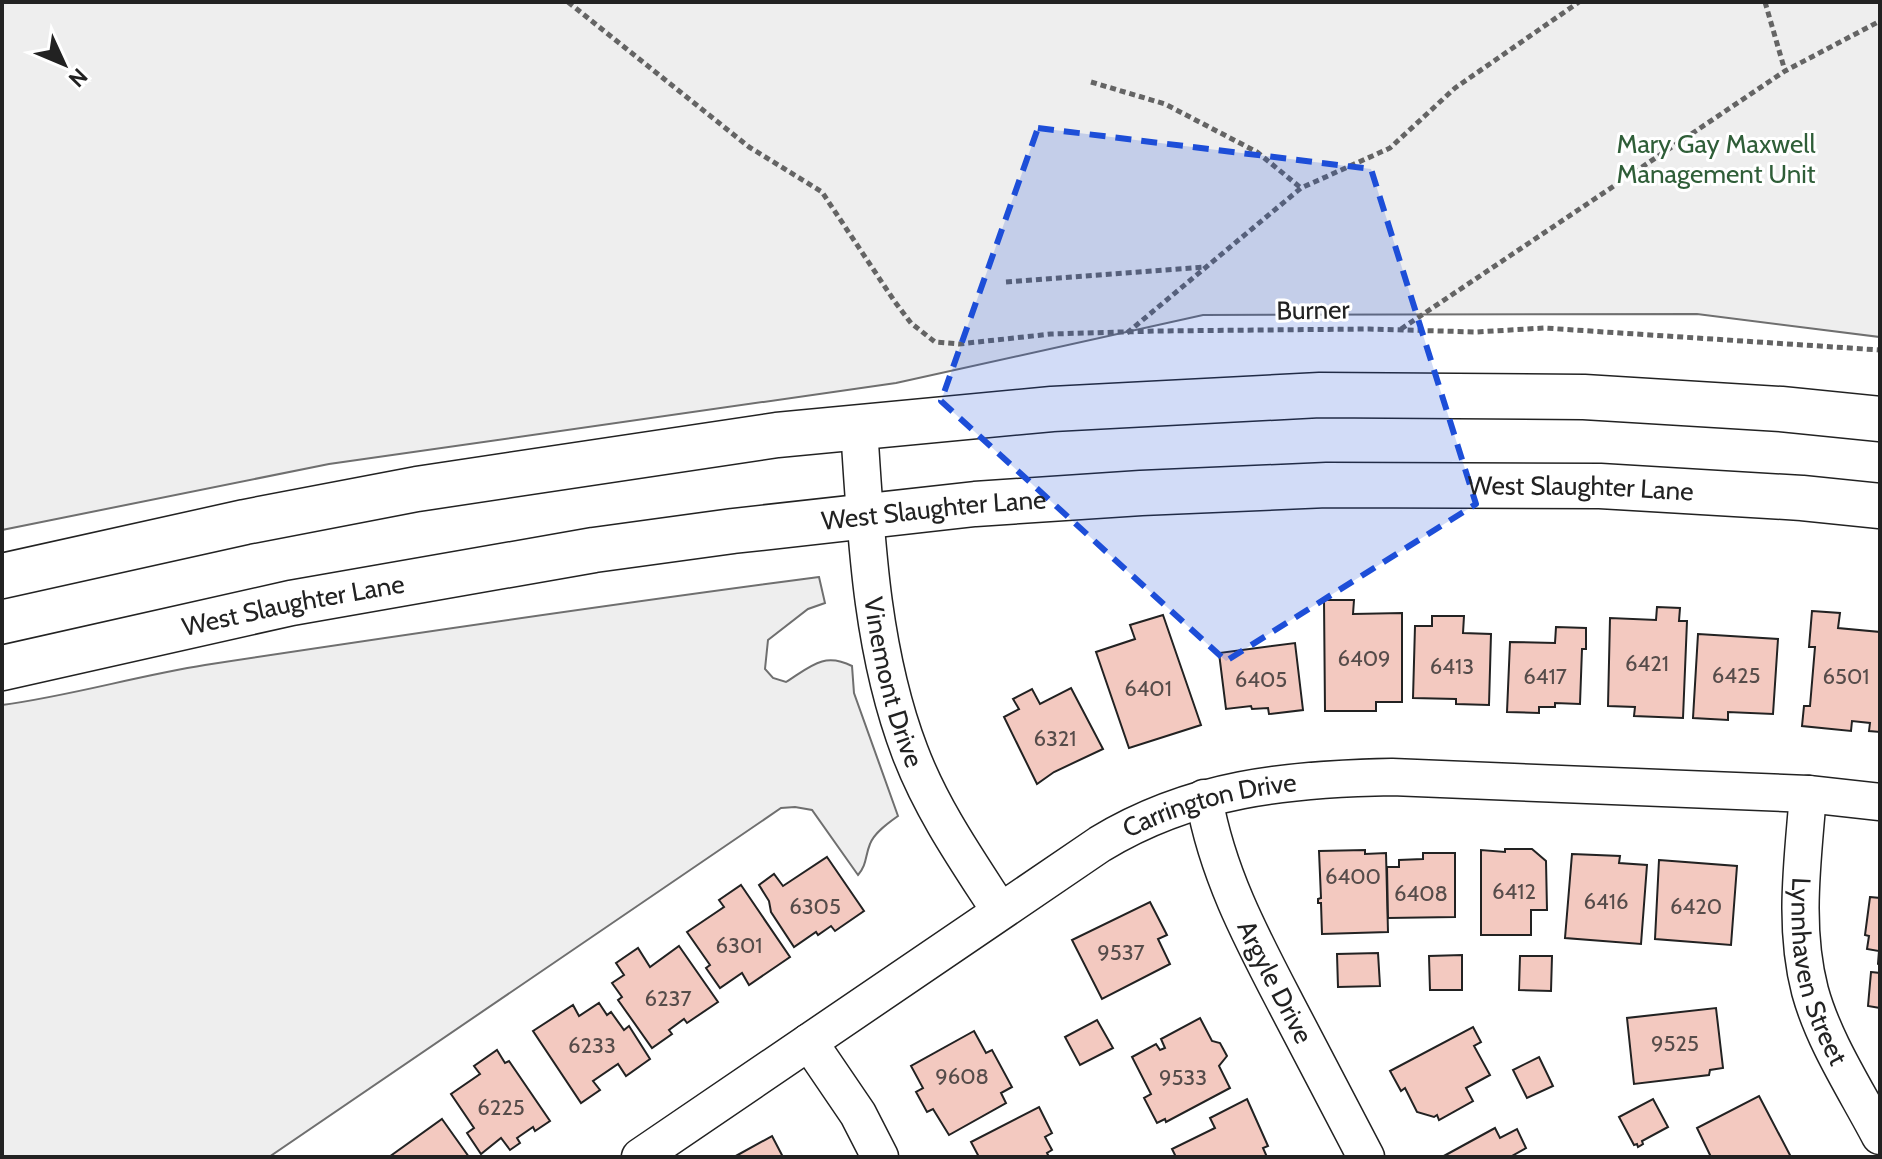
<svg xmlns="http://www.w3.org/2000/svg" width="1882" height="1159" viewBox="0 0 1882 1159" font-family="Cabin,sans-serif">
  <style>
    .green { fill: #eee; stroke: #6f6f6f; stroke-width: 2 }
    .building { fill: #f3c9c0; stroke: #222; stroke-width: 2 }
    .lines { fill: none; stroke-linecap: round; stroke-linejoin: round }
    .minor-casing { stroke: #222; stroke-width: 39 }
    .major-casing { stroke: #222; stroke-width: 47 }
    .path { stroke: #646464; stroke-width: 5; stroke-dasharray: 6 4; stroke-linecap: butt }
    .minor { stroke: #fff; stroke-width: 36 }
    .major { stroke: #fff; stroke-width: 44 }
    .marked { fill: #1d4ed8; fill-opacity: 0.2; stroke: #1d4ed8; stroke-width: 6; stroke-dasharray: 16 10; stroke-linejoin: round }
    .labels { text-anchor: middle; stroke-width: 6; stroke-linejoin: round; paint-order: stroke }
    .number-label { font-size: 22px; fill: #564c4a }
    .park-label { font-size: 26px; fill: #2f5e38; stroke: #fff }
    .street-label { font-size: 26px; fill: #222; stroke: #fff }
  </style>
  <rect width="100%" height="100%" fill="#fff"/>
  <g class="green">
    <polygon points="2,2 1880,2 1880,337 1697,314 1203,315 896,383 329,464 2,530"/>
    <path d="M819 577 825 603 808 609 768 640 765 669 773 678 786 682C811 666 824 652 852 666L854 693 898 816C888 823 874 833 870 844 865 856 867 865 858 875L812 810 795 807 781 808 269 1157H2V705C70 696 136 676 205 665 409 634 614 604 819 577Z"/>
  </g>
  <g class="building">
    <polygon points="1324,600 1354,600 1353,614 1402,613 1402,702 1376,702 1376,711 1325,711"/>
    <polygon points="1657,607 1680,608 1679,621 1687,621 1683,718 1634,716 1635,707 1608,706 1610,618 1656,620"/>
    <polygon points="1812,611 1840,613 1838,628 1880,632 1880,732 1869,731 1870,723 1852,721 1851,731 1802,726 1804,706 1810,706 1815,647 1809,647"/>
    <polygon points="1163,615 1201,725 1129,748 1096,652 1135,639 1130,625"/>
    <polygon points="1432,616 1464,616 1463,633 1491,634 1489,705 1456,704 1456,699 1413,698 1415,626 1432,626"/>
    <polygon points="1556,627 1586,628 1586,649 1582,649 1580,704 1555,703 1555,707 1539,707 1539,713 1507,712 1510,642 1555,643"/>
    <polygon points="1698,634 1778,639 1773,714 1728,712 1728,720 1693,718"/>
    <polygon points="1295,643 1303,710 1269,714 1268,708 1252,709 1251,706 1226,709 1219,653"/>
    <polygon points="1071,688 1103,749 1054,772 1037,784 1004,717 1019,709 1013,699 1032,689 1040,704"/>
    <polygon points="1505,849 1532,849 1546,861 1547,910 1531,910 1531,935 1481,935 1481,850 1505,852"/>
    <polygon points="1365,850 1365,854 1386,853 1388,932 1322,934 1321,903 1318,903 1318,899 1321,898 1319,851"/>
    <polygon points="1423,853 1455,853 1455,917 1388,918 1387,867 1399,867 1399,860 1423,859"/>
    <polygon points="1572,854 1620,856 1619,863 1647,865 1641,944 1565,938"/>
    <polygon points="827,857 864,911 835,931 831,926 818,935 816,932 794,947 771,912 769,901 759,885 774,874 783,886"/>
    <polygon points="1659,860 1737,866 1731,945 1655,939"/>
    <polygon points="741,885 790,957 749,985 742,973 720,988 706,968 710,965 687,932 724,907 719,900"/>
    <polygon points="1870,897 1880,898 1880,965 1878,964 1879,951 1867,949 1869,936 1865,935"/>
    <polygon points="1150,902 1167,935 1158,939 1170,964 1102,999 1072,940"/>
    <polygon points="679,946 718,1002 687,1023 684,1019 669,1030 672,1034 652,1048 618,1000 622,997 612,983 624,975 616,963 638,948 650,967"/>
    <polygon points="1378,953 1380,986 1338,987 1337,954"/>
    <polygon points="1462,955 1462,990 1430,990 1429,956"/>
    <polygon points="1520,956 1552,956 1551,991 1519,990"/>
    <polygon points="1871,972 1880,973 1880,1008 1868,1006"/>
    <polygon points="599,1003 607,1015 611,1012 624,1030 629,1026 650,1059 626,1076 618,1064 593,1081 600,1090 581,1103 533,1031 573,1005 579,1016"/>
    <polygon points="1716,1008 1723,1068 1710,1070 1709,1075 1634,1084 1627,1018"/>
    <polygon points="1200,1018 1212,1041 1220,1043 1227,1056 1219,1066 1230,1088 1166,1122 1165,1119 1157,1123 1144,1098 1151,1094 1132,1057 1156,1044 1160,1050 1165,1048 1161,1039"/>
    <polygon points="1097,1020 1113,1048 1080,1065 1065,1037"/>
    <polygon points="1473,1027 1481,1042 1474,1046 1490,1075 1466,1088 1473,1101 1439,1120 1437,1115 1434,1117 1417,1112 1405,1088 1401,1091 1390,1071"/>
    <polygon points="974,1031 986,1053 992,1050 1012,1087 1001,1093 1006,1103 949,1135 933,1109 927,1112 916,1092 923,1088 911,1066"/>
    <polygon points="497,1050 505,1063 509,1061 550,1121 535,1131 533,1127 517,1138 520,1143 510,1150 501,1138 481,1154 467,1133 474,1128 451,1094 480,1074 474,1066"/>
    <polygon points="1539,1057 1553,1086 1527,1098 1513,1070"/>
    <polygon points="1759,1096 1791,1157 1711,1157 1697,1128"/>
    <polygon points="1247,1099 1268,1146 1263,1148 1267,1157 1176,1157 1172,1149 1215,1128 1210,1118"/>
    <polygon points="1653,1099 1668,1127 1642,1141 1643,1144 1638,1147 1637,1144 1634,1145 1619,1117"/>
    <polygon points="1039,1107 1052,1133 1045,1137 1052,1150 1047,1153 1049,1157 979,1157 971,1142"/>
    <polygon points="442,1119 469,1157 389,1157"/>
    <polygon points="1495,1128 1500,1138 1517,1129 1526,1148 1510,1157 1442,1157"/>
    <polygon points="772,1136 783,1157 734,1157"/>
  </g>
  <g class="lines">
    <g class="minor-casing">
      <g id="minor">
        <path id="s1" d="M859 427C866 536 871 650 910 752 932 810 967 860 1000 911"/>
        <path id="s2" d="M1808 794C1803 859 1793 926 1810 991 1824 1042 1856 1090 1880 1136"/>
        <path id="s3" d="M1204 798C1217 873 1251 937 1286 1004 1313 1055 1339 1106 1366 1157"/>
        <polyline points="809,1042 858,1114 880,1157"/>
        <path id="s4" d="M640 1157 1100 844C1192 788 1288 779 1392 777L1808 794 1880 802"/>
      </g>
    </g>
    <g class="major-casing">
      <g id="major">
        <polyline points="2,576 245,522 417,489 777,435 1052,409 1320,395 1584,397 1781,409 1880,419"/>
        <path id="s5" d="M2 668 291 603 594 550 733 531 975 504 1141 493 1327 485 1600 486 1802 498 1880 506"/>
      </g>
    </g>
    <g class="path">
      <polyline points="568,2 749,147 822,192 895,302 911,323 935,342 959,344 1051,334 1157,331 1369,329 1476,332 1544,328 1880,350"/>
      <polyline points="1765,2 1785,71"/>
      <polyline points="1091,82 1165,104 1257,152 1301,188"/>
      <polyline points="1006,282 1206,267"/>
      <polyline points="1401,329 1785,71 1880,21"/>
      <polyline points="1127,333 1301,188 1390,148 1455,88 1579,2"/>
    </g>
    <use href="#minor" class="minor"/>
    <use href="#major" class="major"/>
  </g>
  <path class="marked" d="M1038 128 1371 169 1476 504 1226 661 941 401Z"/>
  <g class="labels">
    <g class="number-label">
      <text x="1364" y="666">6409</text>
      <text x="1647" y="671">6421</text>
      <text x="1452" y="674">6413</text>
      <text x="1736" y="683">6425</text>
      <text x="1545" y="684">6417</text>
      <text x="1846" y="684">6501</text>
      <text x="1261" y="687">6405</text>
      <text x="1148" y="696">6401</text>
      <text x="1055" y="746">6321</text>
      <text x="1353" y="884">6400</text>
      <text x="1514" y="899">6412</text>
      <text x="1421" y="901">6408</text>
      <text x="1606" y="909">6416</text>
      <text x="815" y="914">6305</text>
      <text x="1696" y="914">6420</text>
      <text x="739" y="953">6301</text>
      <text x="1121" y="960">9537</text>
      <text x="668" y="1006">6237</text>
      <text x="1675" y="1051">9525</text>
      <text x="592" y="1053">6233</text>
      <text x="962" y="1084">9608</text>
      <text x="1183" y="1085">9533</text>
      <text x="501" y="1115">6225</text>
    </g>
    <g class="park-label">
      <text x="1716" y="153">Mary Gay Maxwell<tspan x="1716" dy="30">Management Unit</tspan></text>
    </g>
    <g class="street-label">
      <text transform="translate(1313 310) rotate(-1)" y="9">Burner</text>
      <text dy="9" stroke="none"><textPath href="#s5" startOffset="1594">West Slaughter Lane</textPath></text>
      <text dy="9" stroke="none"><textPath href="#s5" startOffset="946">West Slaughter Lane</textPath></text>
      <text dy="9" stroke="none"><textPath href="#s5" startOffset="298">West Slaughter Lane</textPath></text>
      <text dy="9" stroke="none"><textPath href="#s1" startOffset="258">Vinemont Drive</textPath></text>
      <text dy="9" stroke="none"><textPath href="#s4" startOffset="674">Carrington Drive</textPath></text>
      <text dy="9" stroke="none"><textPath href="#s2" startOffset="180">Lynnhaven Street</textPath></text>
      <text dy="9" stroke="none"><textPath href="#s3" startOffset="198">Argyle Drive</textPath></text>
    </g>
  </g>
  <rect width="1882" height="1159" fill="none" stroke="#222222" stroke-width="8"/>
  <g transform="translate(64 64) rotate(134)" stroke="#ffffff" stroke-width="6" paint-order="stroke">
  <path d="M0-6L14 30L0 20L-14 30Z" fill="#222222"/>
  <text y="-12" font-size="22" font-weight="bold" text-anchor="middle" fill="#222222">N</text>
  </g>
</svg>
